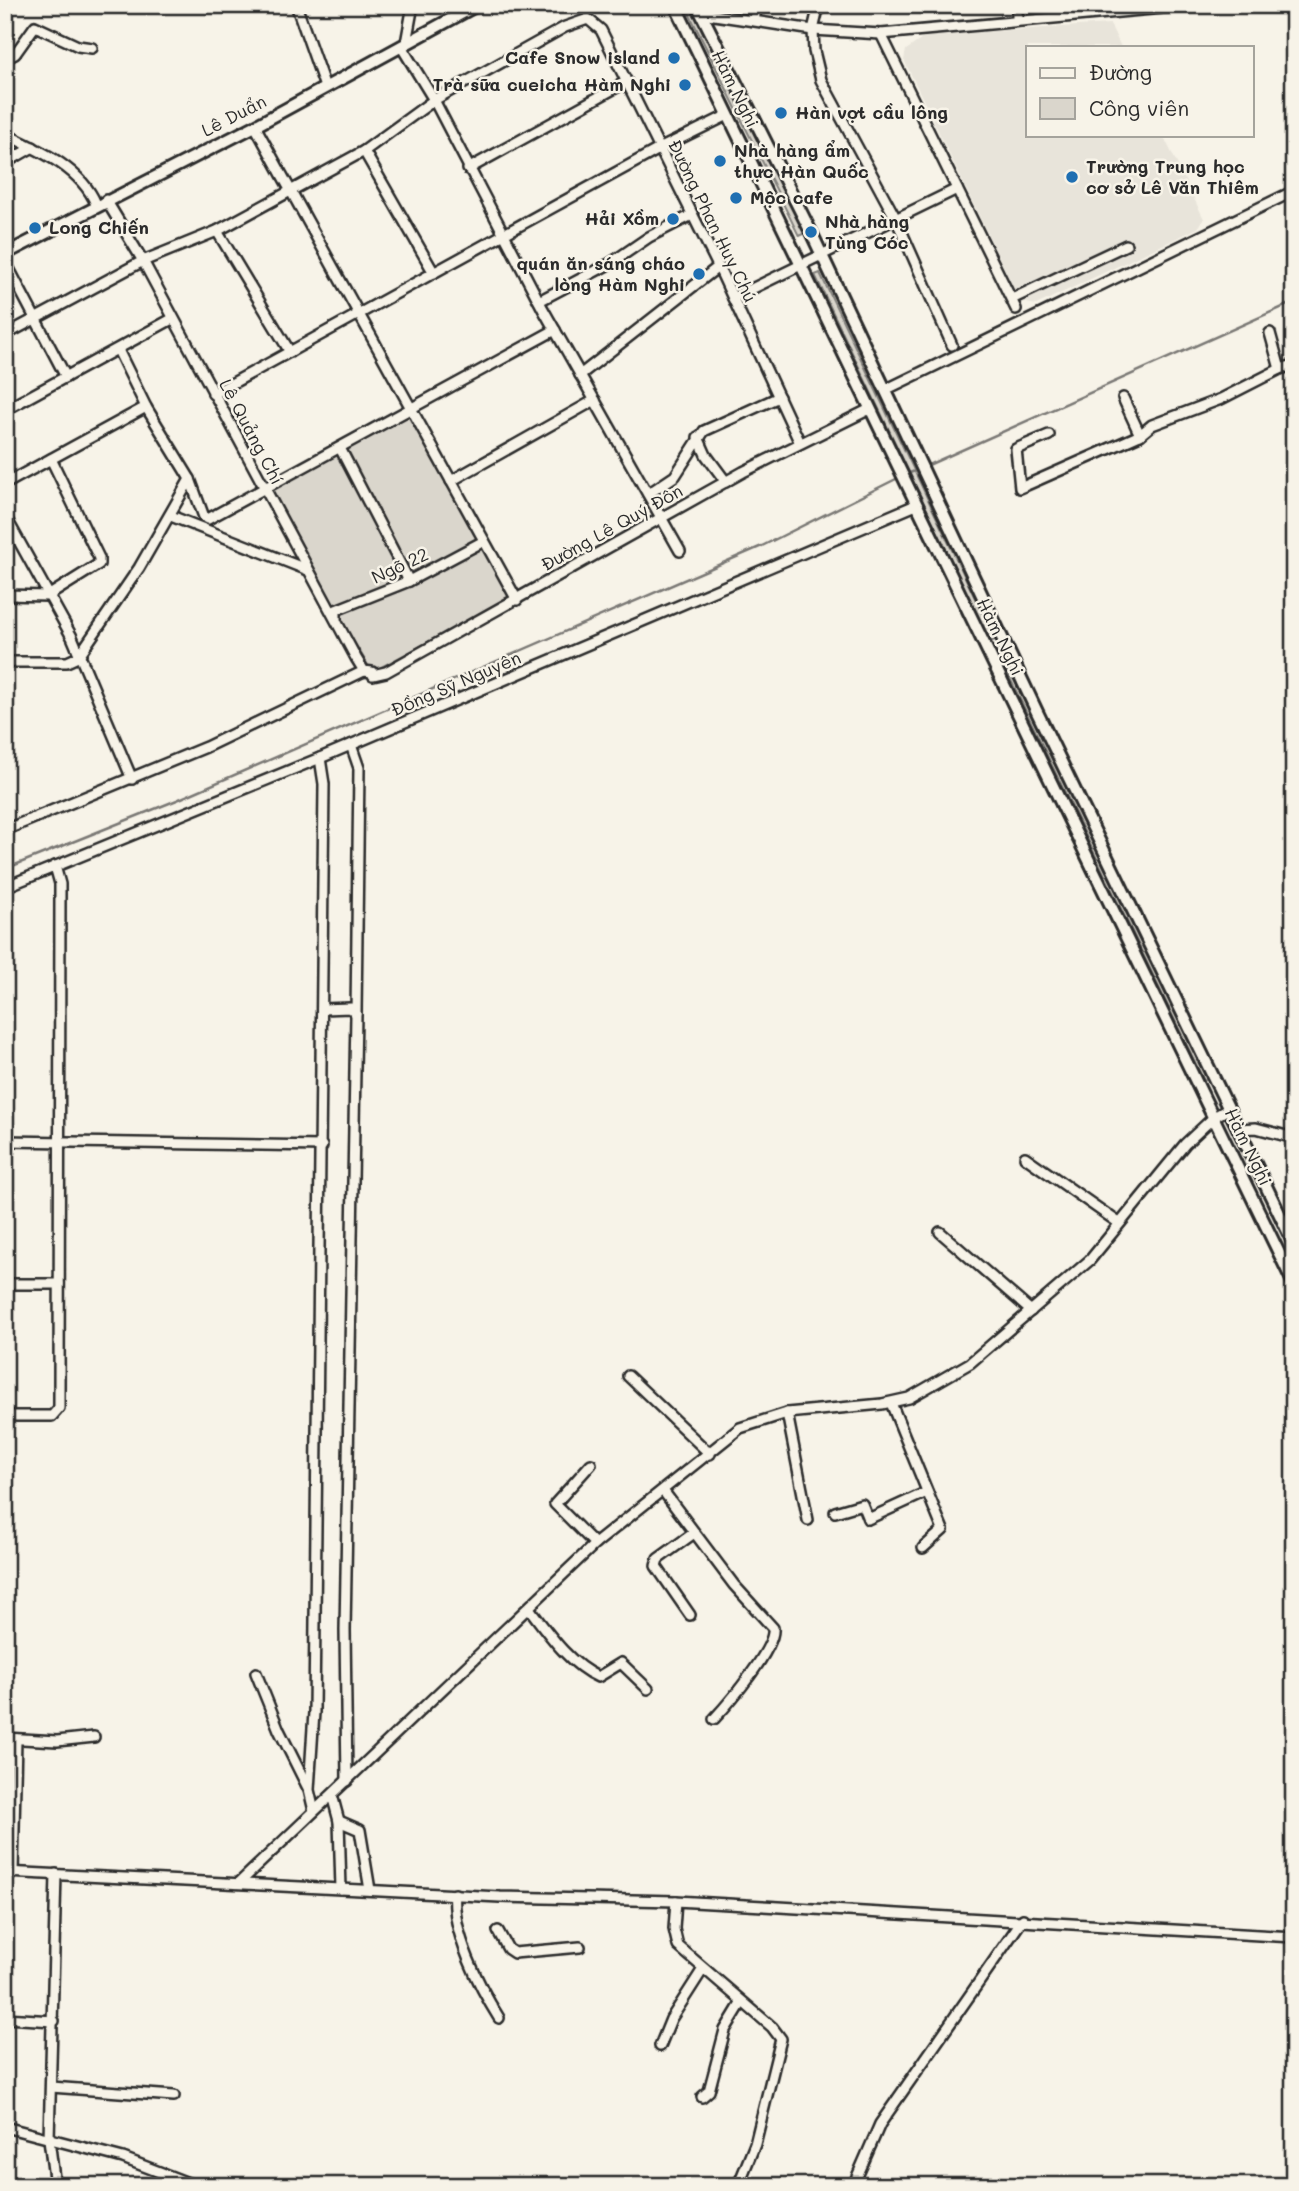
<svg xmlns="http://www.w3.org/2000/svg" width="1299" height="2191" viewBox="0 0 1299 2191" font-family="Mali,sans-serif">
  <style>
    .built { fill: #e8e4da }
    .green { fill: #dad6cc; stroke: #82807c; stroke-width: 2 }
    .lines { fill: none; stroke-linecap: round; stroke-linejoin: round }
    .stream { stroke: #7a7874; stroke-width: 2.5 }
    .minor-casing { stroke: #2b2b2b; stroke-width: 14 }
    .major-casing { stroke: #2b2b2b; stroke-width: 16 }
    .minor { stroke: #f7f3e8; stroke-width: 9 }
    .major { stroke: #f7f3e8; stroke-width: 10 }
    .poi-dot { fill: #1f6fb2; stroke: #f7f3e8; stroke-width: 2.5 }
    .labels { text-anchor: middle; stroke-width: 5; stroke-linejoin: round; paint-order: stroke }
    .poi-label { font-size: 18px; font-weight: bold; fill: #2b2b2b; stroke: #f7f3e8; text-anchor: start }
    .street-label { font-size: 18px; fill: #2b2b2b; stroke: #f7f3e8 }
  </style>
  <rect width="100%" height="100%" fill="#f7f3e8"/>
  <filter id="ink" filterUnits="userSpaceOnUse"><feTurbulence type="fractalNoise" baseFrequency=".0143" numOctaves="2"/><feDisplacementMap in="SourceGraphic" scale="14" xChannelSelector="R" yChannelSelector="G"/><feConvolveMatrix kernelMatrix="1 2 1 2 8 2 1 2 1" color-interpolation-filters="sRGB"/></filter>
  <g filter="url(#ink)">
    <polygon class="built" points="1110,24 1121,47 1028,47 1028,135 1163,135 1204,219 1198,228 1036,305 1027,303 1019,299 904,60 906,50 928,35"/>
    <g class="green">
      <polygon points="685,5 692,5 805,233 799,236"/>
      <polygon points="820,273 995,640 990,642 815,275"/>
      <polygon points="413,412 511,598 372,672 265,492"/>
      <polygon points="1009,663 1209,1078 1204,1081 1004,666"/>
    </g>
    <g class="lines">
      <g class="stream">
        <polyline points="926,466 1294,302"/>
        <polyline points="907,474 920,469"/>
        <polyline points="5,869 177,800 762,546 900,477"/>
      </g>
      <g class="minor-casing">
        <g id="minor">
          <polyline points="296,5 325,87"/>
          <polyline points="819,5 813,30 814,51 821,80 896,219 952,345"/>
          <polyline points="701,13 813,30 881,34 1196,5"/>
          <polyline points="754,20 757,5"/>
          <polyline points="1017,21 1017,5"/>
          <polyline points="881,34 1016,309"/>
          <polyline points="406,43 413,5"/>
          <polyline points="401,46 434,100 543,309 680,551"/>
          <polyline points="5,59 15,54 35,26 78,46 92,48"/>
          <polyline points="255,126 517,600"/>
          <path d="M5 134C39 150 81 168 96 204"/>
          <polyline points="364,151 434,273"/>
          <polyline points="5,163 33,147"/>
          <polyline points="468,169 626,82"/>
          <polyline points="106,200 143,261 356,658 364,671 372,672 373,675 386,672 743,472 870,409"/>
          <polyline points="217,231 290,352"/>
          <polyline points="5,261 66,377"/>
          <polyline points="733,298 957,189"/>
          <polyline points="1012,299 1126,245"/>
          <polyline points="539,301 611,263 649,237 692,215"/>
          <polyline points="1270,333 1280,369 1294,365"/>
          <polyline points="5,335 143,261 217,231 364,151 434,100 565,27 588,19 601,30 720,270 800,443"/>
          <polyline points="118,350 146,407 190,479 204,517 208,519 555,330"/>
          <polyline points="580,375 718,267"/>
          <polyline points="885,390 1294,191"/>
          <polyline points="213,394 659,149 728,115"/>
          <polyline points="5,410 172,319"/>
          <polyline points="1049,435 1016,449 1020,488 1140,435 1123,398"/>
          <polyline points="1140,435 1152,425 1221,399 1280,369"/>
          <polyline points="698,437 706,455 726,482"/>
          <polyline points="340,448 409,581"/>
          <polyline points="451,481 595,400"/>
          <polyline points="5,484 146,407"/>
          <polyline points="648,494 675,476 704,431 779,397"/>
          <polyline points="5,516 72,637 132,779"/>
          <polyline points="171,516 308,570"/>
          <polyline points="5,595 48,596 99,564 99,558 51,459"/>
          <polyline points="336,619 336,610 409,581 484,541"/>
          <polyline points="78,657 139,568 190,479"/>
          <polyline points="5,662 67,662 78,657"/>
          <polyline points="351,745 359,768 356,1014"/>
          <polyline points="5,830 206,747 364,671"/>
          <polyline points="5,887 320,758 916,505"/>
          <polyline points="322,1009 351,1008 356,1014 345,1630 347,1781"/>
          <polyline points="1238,1129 1256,1128 1294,1138"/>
          <polyline points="5,1141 322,1146"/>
          <polyline points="1025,1157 1119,1223"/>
          <polyline points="940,1232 1031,1311"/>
          <polyline points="5,1284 59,1284"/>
          <polyline points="628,1376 710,1454"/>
          <polyline points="891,1403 943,1530 923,1548"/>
          <polyline points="787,1413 808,1520"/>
          <polyline points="5,1416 52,1416 59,1408 60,884 55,866"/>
          <polyline points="591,1464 555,1504 595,1544"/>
          <path d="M664 1492 734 1585 773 1628C776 1648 729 1703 714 1719"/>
          <polyline points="835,1512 862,1504 868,1519 927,1492"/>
          <path d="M529 1608C548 1633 569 1664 598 1677L621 1663 648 1689"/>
          <polyline points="690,1615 656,1566 658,1559 694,1533"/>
          <polyline points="256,1673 279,1730 308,1788"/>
          <polyline points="5,1738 57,1741 94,1737"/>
          <polyline points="332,1795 339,1821 341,1889"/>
          <polyline points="314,1811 309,1790 314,1712 324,784 320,758"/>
          <polyline points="339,1821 360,1830 370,1890"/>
          <polyline points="5,1872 500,1897 676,1901 1294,1937"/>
          <polyline points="13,1873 16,1739"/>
          <polyline points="239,1883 595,1544 740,1428 787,1413 882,1404 909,1398 970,1363 1090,1260 1185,1144 1214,1117 1228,1109"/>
          <path d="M455 1894C451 1931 480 1988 499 2018"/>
          <polyline points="676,1901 674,1929 678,1946 772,2027 781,2039 755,2144 738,2186"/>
          <polyline points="498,1931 508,1949 514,1953 580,1947"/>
          <polyline points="5,2018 54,2021"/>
          <polyline points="660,2046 671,2019 703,1969"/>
          <polyline points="51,2087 174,2096"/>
          <polyline points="702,2097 709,2091 725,2030 742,2002"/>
          <polyline points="5,2127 123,2158 196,2186"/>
          <polyline points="55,2186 49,2139 56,1874"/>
          <polyline points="853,2186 880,2124 1023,1919"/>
        </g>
      </g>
      <g class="major-casing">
        <g id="major">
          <polyline points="675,5 1294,1284"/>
          <polyline points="697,5 811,232 1037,712 1294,1244"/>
          <polyline points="5,254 255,126 477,5"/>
        </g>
      </g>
      <use href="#minor" class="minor"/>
      <use href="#major" class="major"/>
    </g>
  </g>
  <g class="poi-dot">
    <circle cx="674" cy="58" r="7"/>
    <circle cx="685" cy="85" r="7"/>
    <circle cx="781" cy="113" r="7"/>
    <circle cx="720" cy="161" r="7"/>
    <circle cx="1072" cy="177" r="7"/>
    <circle cx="736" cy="198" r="7"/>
    <circle cx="673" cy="219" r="7"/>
    <circle cx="35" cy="228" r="7"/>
    <circle cx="811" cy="232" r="7"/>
    <circle cx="699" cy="274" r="7"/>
  </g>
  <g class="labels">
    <g class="poi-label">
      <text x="660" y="64" text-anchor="end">Cafe Snow island</text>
      <text x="671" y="91" text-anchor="end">Trà sữa cueicha Hàm Nghi</text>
      <text x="795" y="119">Hàn vợt cầu lông</text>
      <text x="734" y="157">Nhà hàng ẩm<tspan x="734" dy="21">thực Hàn Quốc</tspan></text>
      <text x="1086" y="173">Trường Trung học<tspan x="1086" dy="21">cơ sở Lê Văn Thiêm</tspan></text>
      <text x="750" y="204">Mộc cafe</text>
      <text x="659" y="225" text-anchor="end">Hải Xồm</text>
      <text x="825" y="228">Nhà hàng<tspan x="825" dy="21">Tùng Cóc</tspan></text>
      <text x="49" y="234">Long Chiến</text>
      <text x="685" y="270" text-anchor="end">quán ăn sáng cháo<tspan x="685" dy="21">lòng Hàm Nghi</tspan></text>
    </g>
    <g class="street-label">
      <text transform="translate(735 89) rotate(64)" y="6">Hàm Nghi</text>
      <text transform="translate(234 116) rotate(-27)" y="6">Lê Duẩn</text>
      <text transform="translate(712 221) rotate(64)" y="6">Đường Phan Huy Chú</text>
      <text transform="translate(251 432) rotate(62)" y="6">Lê Quảng Chí</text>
      <text transform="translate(612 528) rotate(-29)" y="6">Đường Lê Quý Đôn</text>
      <text transform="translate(400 566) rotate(-25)" y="6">Ngõ 22</text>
      <text transform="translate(1000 637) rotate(64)" y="6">Hàm Nghi</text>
      <text transform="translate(456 684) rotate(-23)" y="6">Đồng Sỹ Nguyên</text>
      <text transform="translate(1248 1147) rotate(64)" y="6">Hàm Nghi</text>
    </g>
  </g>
  <rect width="1299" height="2191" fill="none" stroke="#f7f3e8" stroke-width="28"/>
  <rect x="14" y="14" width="1271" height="2163" fill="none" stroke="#2b2b2b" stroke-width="2.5" filter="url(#ink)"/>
  <rect x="1026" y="46" width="228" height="91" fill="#f7f3e8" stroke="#a5a39c" stroke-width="2"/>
  <rect x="1040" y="68" width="35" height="10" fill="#f7f3e8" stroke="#a5a39c" stroke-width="2"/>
  <text x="1089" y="80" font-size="21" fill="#2b2b2b">Đường</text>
  <rect x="1040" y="98" width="35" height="21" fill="#dad6cc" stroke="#a5a39c" stroke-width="2"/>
  <text x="1089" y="116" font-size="21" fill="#2b2b2b">Công viên</text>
</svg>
